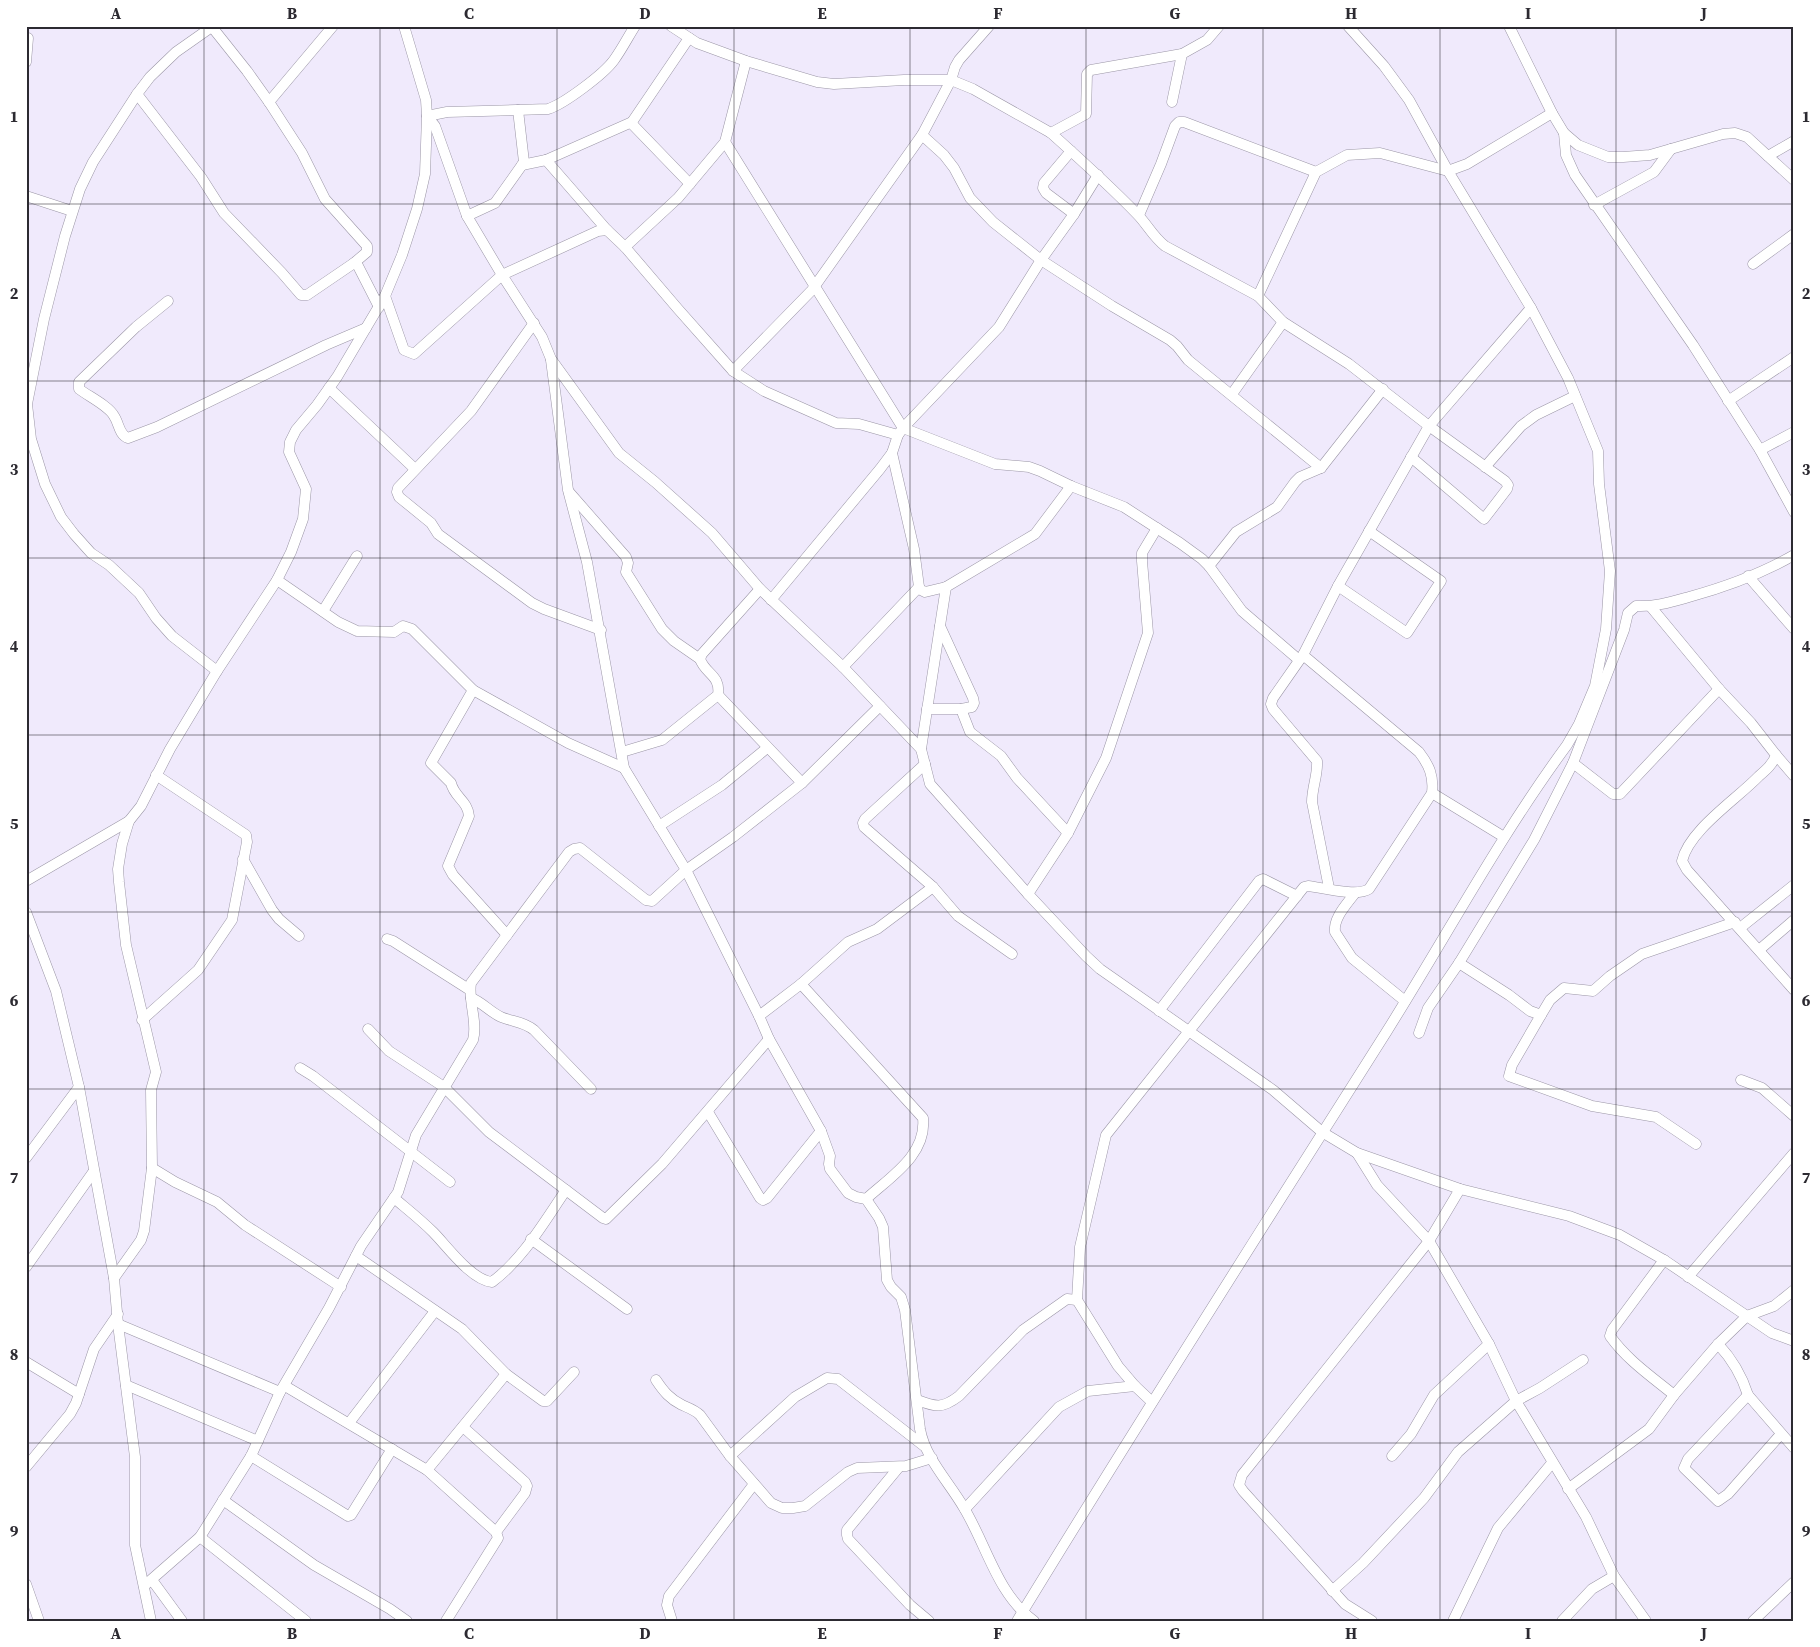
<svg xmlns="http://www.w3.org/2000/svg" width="1820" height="1647" viewBox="0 0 1820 1647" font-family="'Source Serif 4',serif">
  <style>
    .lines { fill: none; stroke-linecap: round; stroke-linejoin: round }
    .minor-casing { stroke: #9b96a6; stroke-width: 11 }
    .minor { stroke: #fff; stroke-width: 10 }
    .grid { fill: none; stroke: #2c2a31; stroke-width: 1; stroke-opacity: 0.55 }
    .neatline { fill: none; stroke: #2c2a31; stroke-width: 2 }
    .grid-label { font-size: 16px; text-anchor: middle; font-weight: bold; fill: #2c2a31 }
  </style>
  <rect width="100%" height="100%" fill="#f0eafc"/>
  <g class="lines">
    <g class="minor-casing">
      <g id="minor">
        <polyline points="213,26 176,52 150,77 137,94 93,162 80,189 65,236 44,319 27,404 31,439 45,484 61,517 74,534 91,553 109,565 139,593 156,618 172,636 217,671"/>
        <path d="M635 26C628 37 622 49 614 60 604 74 564 104 548 109L447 112 427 116 435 126 467 216 502 275 542 337 551 359 619 453 655 482 712 533 760 589 843 667 921 749 930 784 1028 894 1086 956 1100 969 1273 1090 1322 1132 1357 1153 1460 1189 1569 1216 1620 1235 1664 1260 1772 1333 1794 1341"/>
        <polyline points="671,26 697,43 746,61 817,82 834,84 904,80 951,80 973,89 1051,133"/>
        <path d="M1219 26 1207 40 1182 54 1091 70 1087 74 1086 114 1051 133C1080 159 1109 185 1137 214 1147 224 1153 237 1165 246L1258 296 1283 322 1349 364 1429 426 1505 481 1508 485 1507 489 1484 519 1411 457"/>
        <polyline points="1509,26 1552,113 1564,133 1578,145 1608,157 1623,157 1650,155 1723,134 1735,133 1747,137 1794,180"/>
        <polyline points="26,62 28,38"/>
        <polyline points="137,94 201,177 224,213 282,273 301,295 307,295 354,263 367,252 367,246 325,199 302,153 269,102 247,71 212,27"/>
        <polyline points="269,102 333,26"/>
        <polyline points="1172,102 1182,54"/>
        <polyline points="632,122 633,125 690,184"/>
        <polyline points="1564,133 1566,155 1575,175 1693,345 1760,450 1794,512"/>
        <polyline points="922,135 944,155 954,168 970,198 993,222 1041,260 1112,306 1170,340 1177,346 1188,360 1321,468"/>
        <polyline points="725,142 903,428 995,464 1029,467 1040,471 1071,486 1124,507 1180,543 1202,559 1209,566 1242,611 1299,660"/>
        <polyline points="1071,151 1044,183 1043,188 1046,193 1074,214"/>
        <polyline points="1768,156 1794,141"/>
        <polyline points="546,160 607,230 625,247 678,309 733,371 764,391 836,423 859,424 898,435"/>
        <polyline points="522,165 546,160 632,122 689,38"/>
        <polyline points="26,196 72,211"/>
        <polyline points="1594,205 1654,172 1671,149"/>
        <polyline points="1139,215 1161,164 1175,126 1179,122 1184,122 1316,172"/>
        <polyline points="467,216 495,203 522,165 524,162 518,110"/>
        <polyline points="625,247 678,198 725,142 746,61"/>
        <polyline points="354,263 357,264 379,307"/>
        <polyline points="1753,264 1794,234"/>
        <polyline points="385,296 404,350 414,354 502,275 598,231 607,230"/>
        <polyline points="1258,296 1316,172 1347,155 1380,153 1448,171 1467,164 1552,113"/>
        <path d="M168 301 136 327 79 382V389C88 396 109 406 114 416 119 423 119 435 128 438L157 427 326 345 366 328"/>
        <polyline points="534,323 471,411 398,488 397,492 399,497 431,523 438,534 532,603 544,609 601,630"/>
        <path d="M551 360 568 490 587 562 624 768 686 870 759 1016 769 1039 821 1131 830 1156 829 1164 830 1169 848 1193 856 1197 866 1199 879 1218 883 1227 887 1280 891 1287 901 1297 905 1310 920 1429C925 1458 949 1482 964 1508 987 1546 997 1594 1034 1621"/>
        <polyline points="733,371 812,290 922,135 951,80 955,67 959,60 989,26"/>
        <polyline points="329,388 415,469"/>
        <polyline points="1232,394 1283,322"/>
        <polyline points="1728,401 1794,357"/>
        <polyline points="1760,450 1794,432"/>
        <polyline points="892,453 914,549 919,587 921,590 925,592 946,587 1035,534 1071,486"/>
        <polyline points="1485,467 1521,426 1536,415 1575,396"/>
        <path d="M569 492 626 557 628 563 626 572 662 629 674 641 700 659C705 674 721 675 718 695L662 740 622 752"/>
        <polyline points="1209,566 1236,532 1277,507 1295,482 1300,477 1321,468 1383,389"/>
        <polyline points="1748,576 1794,629"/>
        <polyline points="277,580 338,622 357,631 394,632 403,626 412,629 473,690 568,743 624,768"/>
        <polyline points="1338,586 1407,633 1441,581 1369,531"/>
        <polyline points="771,600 880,469 892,453 898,435 903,428 999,327 1041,260 1074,214 1098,175"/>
        <path d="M1651 607 1719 689 1751 723 1776 755C1773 764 1766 770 1759 776 1737 799 1689 830 1682 861L1687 870 1794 990"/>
        <polyline points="323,611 357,556"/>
        <polyline points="700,659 702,654 760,589"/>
        <polyline points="843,667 919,587"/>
        <path d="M473 690 431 763 451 783C454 797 468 801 469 816L448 866 453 875 507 935"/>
        <polyline points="718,695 802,783"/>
        <polyline points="927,709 961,709 972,707 974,703 973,698 940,626"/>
        <polyline points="961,709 970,732 1001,756 1017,778 1068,833"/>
        <polyline points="921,749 946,587"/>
        <polyline points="1776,755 1794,776"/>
        <polyline points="1573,763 1613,794 1620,794 1719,689"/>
        <polyline points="925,764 865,819 863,823 864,827 933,887 958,916 1012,954"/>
        <polyline points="1432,793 1504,837"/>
        <polyline points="659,826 722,785 767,748"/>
        <polyline points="243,859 272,910 279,919 299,936"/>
        <polyline points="26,881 129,821 141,806 170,749 217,671 277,580 291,552 303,519 306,489 289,452 290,442 296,430 317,405 337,377 366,328 385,296 402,255 417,209 425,174 427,116 426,100 404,26"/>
        <path d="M1329 888 1312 802C1312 787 1318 775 1317 761L1273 709 1271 704 1273 698 1303 655 1338 586 1429 426 1531 308"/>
        <path d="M1355 893C1347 904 1333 918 1335 932L1352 958 1405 1001"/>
        <polyline points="1028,894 1068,833 1106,758 1148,633 1142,561 1142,553 1157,528"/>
        <polyline points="26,912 56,991 79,1087 114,1278 118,1324 135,1457 135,1545 151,1621"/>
        <polyline points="1740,928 1794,885"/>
        <polyline points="387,939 393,941 470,990"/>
        <polyline points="1759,950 1794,920"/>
        <polyline points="1459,963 1509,995 1530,1011 1541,1015 1550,1000 1564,988 1593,991 1610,976 1642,954 1735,922"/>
        <path d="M801 984 923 1118C927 1155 890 1177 866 1199"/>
        <path d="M471 998C482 1002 490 1012 501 1017 513 1022 523 1021 534 1030L591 1089"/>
        <polyline points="1159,1011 1259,881 1263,879 1297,896"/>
        <polyline points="1541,1015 1512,1065 1509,1076 1592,1106 1656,1117 1696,1144"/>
        <polyline points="759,1016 801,984 848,942 877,929 933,887"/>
        <polyline points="142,1020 198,970 232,920 247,842 246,835 156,775"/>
        <polyline points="368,1029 389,1051 444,1087 489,1132 603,1218 606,1219 662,1164 769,1039"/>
        <path d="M1419 1033 1428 1008 1459 963 1534 840 1573 763 1624 630 1628 613 1636 606C1655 607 1671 602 1689 597 1725 587 1761 574 1794 555"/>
        <polyline points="300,1068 313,1076 450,1182"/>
        <polyline points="1741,1080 1762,1088 1794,1116"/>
        <polyline points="708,1112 760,1198 763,1200 767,1198 821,1131"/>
        <polyline points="1357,1153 1377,1185 1429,1241 1489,1344 1516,1401 1586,1517 1614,1576 1646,1621"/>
        <polyline points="26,1158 79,1087"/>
        <polyline points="152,1168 175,1182 217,1202 245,1225 341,1287"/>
        <path d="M394 1198C407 1209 421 1220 433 1232 447 1246 471 1280 492 1282 523 1259 544 1222 566 1190"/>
        <polyline points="531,1239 627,1309"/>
        <polyline points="356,1256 462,1329 506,1374 543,1401 547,1401 574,1372"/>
        <path d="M1664 1260 1612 1330 1610 1336C1627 1360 1652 1377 1674 1395"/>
        <polyline points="26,1267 94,1171"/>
        <polyline points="1688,1277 1794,1153"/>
        <polyline points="114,1278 141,1240 144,1231 152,1168 151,1090 156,1072 126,945 119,882 118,869 122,844 129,821"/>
        <polyline points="118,1324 280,1392"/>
        <path d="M1718 1344C1732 1359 1742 1376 1748 1395"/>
        <polyline points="26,1362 79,1394"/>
        <path d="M656 1380C664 1392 670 1399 682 1405 689 1408 695 1410 700 1415L730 1456 771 1503 782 1508H793L805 1506 848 1472 857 1468 906 1466 932 1458"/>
        <polyline points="126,1385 258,1441"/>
        <polyline points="285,1386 427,1470 496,1532 498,1538 446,1621"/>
        <path d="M917 1400C936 1407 942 1409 959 1396L1023 1330 1067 1299 1077 1300"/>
        <path d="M1152 1402 1135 1386 1118 1366 1077 1300 1080 1247 1106 1135 1304 887 1308 886C1324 888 1357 897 1369 889L1432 793C1434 776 1429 765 1419 752L1303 655"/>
        <polyline points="349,1423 435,1311"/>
        <polyline points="463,1427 525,1482 527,1486 525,1493 496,1532"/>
        <polyline points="1781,1434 1728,1494 1718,1501 1684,1468 1688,1459 1748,1395 1794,1448"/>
        <polyline points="251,1456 348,1516 351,1515 392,1449"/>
        <polyline points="730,1456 795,1397 827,1378 838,1379 924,1446"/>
        <polyline points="1392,1456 1411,1434 1434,1395 1489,1344"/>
        <polyline points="26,1467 70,1414 76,1403 94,1349 118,1314"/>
        <polyline points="899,1467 847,1530 847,1535 848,1539 910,1605 929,1621"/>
        <polyline points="427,1470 506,1374"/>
        <polyline points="1568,1489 1649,1429 1674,1395 1718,1344 1747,1316 1774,1306 1794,1290"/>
        <polyline points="223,1500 314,1565 390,1609 407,1621"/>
        <polyline points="965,1509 1059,1407 1088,1391 1135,1386"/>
        <polyline points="200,1537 306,1621"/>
        <polyline points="152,1580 182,1621"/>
        <polyline points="26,1584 39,1621"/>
        <path d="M144 1586 200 1537 251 1456 280 1392 329 1308 361 1246 398 1192 416 1135 473 1040C478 1022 468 1002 471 983L569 852 574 849 580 848 646 900 652 901 686 870 733 837 802 783 880 706"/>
        <polyline points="1332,1591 1363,1563 1424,1498 1458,1452 1516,1401 1540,1388 1583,1360"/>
        <polyline points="672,1621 667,1605 669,1596 754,1484"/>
        <path d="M1017 1621C1138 1422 1263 1227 1387 1031 1447 935 1500 836 1567 745L1579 724 1595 686 1606 629 1610 571 1599 484 1598 451 1568 378 1531 308 1448 171 1409 100 1384 66 1348 26"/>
        <polyline points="1372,1621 1345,1604 1243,1491 1239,1485 1242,1475 1429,1241 1460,1189"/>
        <polyline points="1453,1621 1498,1528 1552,1463"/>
        <polyline points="1562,1621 1592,1589 1614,1576"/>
        <polyline points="1753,1621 1794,1582"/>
      </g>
    </g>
    <use href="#minor" class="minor"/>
  </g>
  <path class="grid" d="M204 26V1621M380 26V1621M557 26V1621M734 26V1621M910 26V1621M1086 26V1621M1263 26V1621M1440 26V1621M1616 26V1621M26 204H1794M26 381H1794M26 558H1794M26 735H1794M26 912H1794M26 1089H1794M26 1266H1794M26 1443H1794"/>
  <rect width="1820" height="1647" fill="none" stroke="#ffffff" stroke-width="55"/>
  <rect x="28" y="28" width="1764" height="1592" class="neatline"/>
  <g class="grid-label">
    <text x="116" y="19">A</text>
    <text x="292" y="19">B</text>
    <text x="469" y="19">C</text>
    <text x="645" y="19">D</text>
    <text x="822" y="19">E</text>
    <text x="998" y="19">F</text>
    <text x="1175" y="19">G</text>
    <text x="1351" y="19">H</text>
    <text x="1528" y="19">I</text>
    <text x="1704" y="19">J</text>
    <text x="14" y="122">1</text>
    <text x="1806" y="122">1</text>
    <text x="14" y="299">2</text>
    <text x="1806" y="299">2</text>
    <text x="14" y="475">3</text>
    <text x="1806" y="475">3</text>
    <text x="14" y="652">4</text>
    <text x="1806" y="652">4</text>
    <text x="14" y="829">5</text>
    <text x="1806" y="829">5</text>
    <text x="14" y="1006">6</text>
    <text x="1806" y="1006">6</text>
    <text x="14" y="1183">7</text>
    <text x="1806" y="1183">7</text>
    <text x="14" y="1360">8</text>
    <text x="1806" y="1360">8</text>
    <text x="14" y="1537">9</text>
    <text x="1806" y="1537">9</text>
    <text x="116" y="1639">A</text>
    <text x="292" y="1639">B</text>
    <text x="469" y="1639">C</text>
    <text x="645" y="1639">D</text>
    <text x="822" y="1639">E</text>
    <text x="998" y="1639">F</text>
    <text x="1175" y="1639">G</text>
    <text x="1351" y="1639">H</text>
    <text x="1528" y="1639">I</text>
    <text x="1704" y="1639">J</text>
  </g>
</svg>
